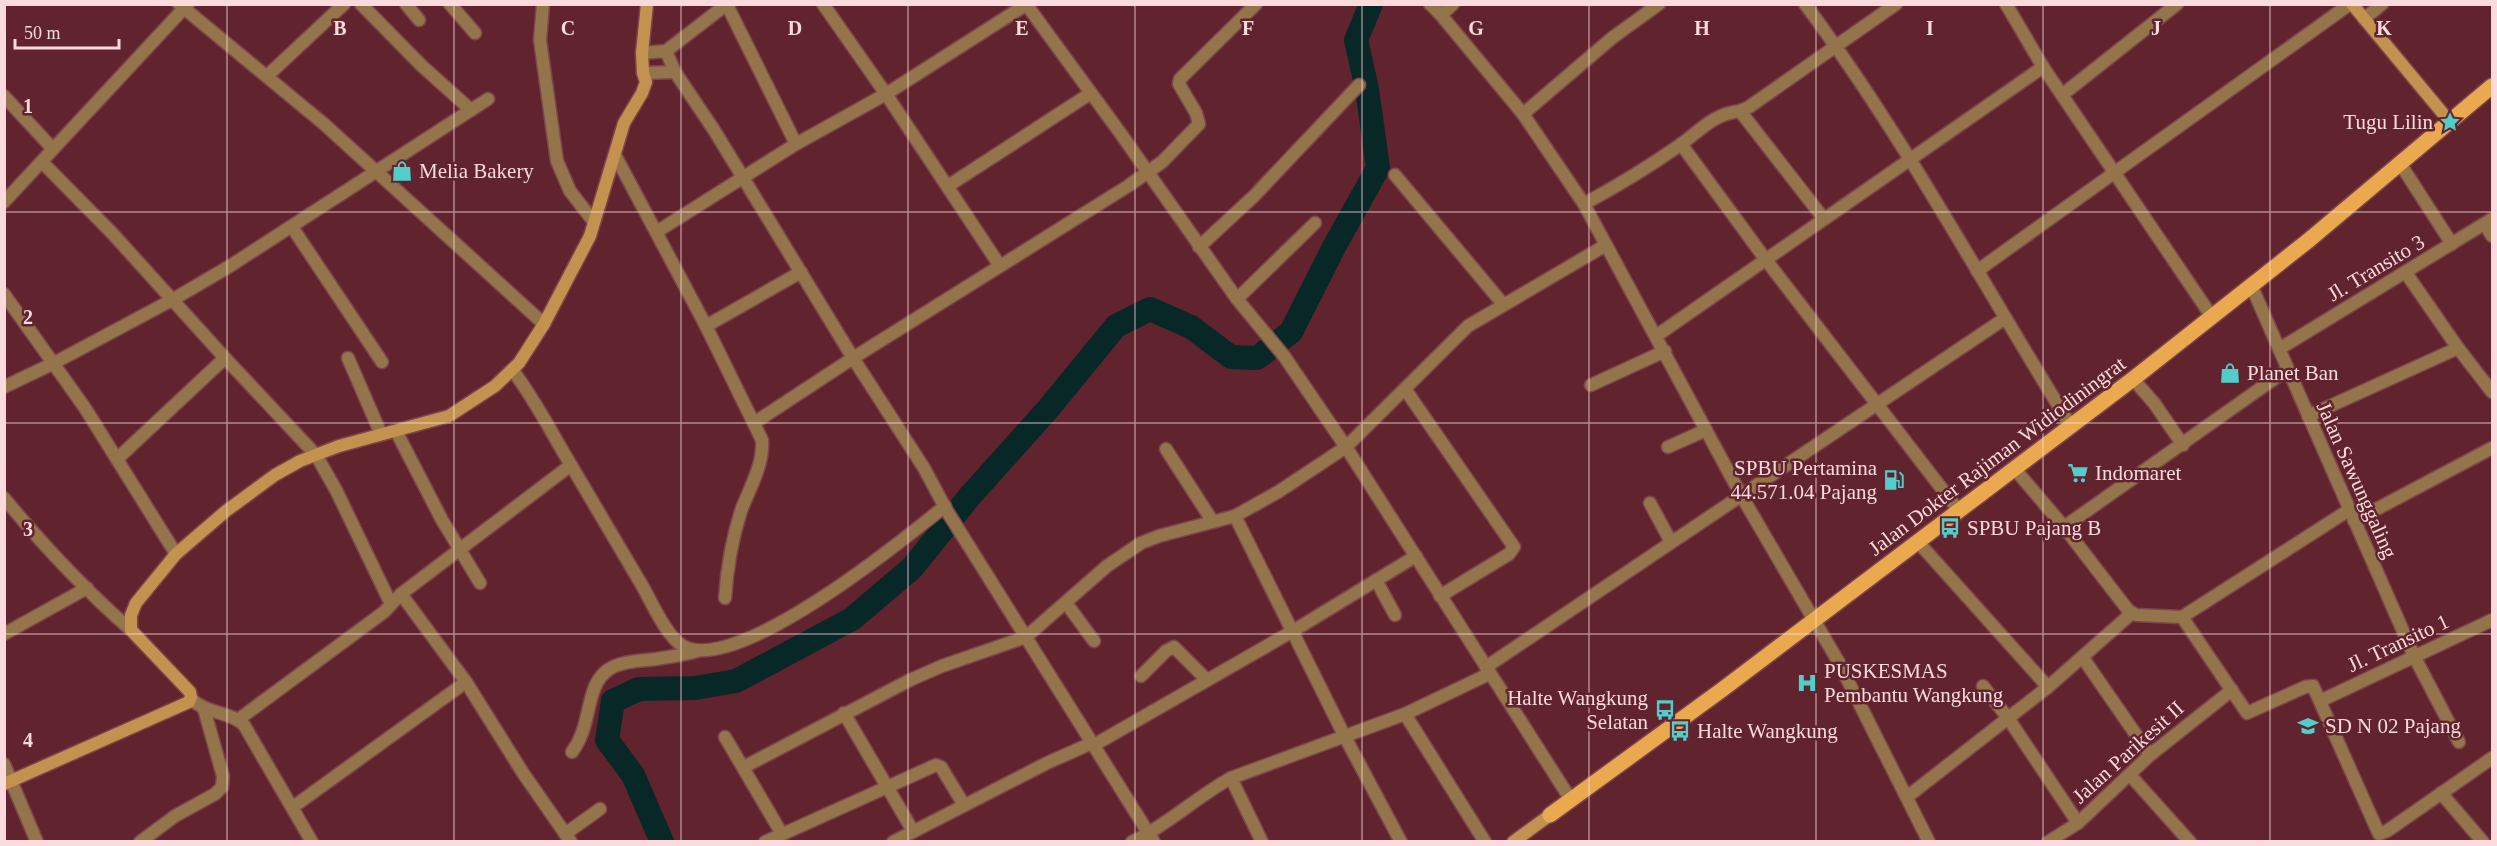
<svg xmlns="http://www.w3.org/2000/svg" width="2497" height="846" viewBox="0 0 2497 846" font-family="'Times New Roman',serif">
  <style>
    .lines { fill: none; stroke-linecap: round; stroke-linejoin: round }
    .river { stroke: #072827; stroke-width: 24 }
    .street-casing { stroke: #7d454d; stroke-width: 15 }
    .secondary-casing { stroke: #7d454d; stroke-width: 15 }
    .primary-casing { stroke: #7d454d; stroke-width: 18 }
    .street { stroke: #93744b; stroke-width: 12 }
    .secondary { stroke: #c4924f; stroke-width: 12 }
    .primary { stroke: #eaa94f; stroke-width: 15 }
    .grid { fill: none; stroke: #fadadc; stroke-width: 1.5; stroke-opacity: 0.55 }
    .labels { text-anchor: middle; stroke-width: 5; stroke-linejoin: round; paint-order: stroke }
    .poi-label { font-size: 21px; fill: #fadadc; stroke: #61242e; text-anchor: start }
    .street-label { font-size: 21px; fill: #fadadc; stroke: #61242e }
    .grid-label { font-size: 20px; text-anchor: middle; font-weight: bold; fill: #fadadc; stroke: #61242e; stroke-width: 5; stroke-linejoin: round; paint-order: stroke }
  </style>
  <rect width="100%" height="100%" fill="#61242e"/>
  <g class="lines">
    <polyline class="river" points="662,842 633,775 607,740 613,701 639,689 695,688 736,681 852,619 912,568 970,496 1048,409 1116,326 1150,309 1191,327 1231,357 1257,358 1291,332 1334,247 1378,168 1367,89 1356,40 1371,4"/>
    <g class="street-casing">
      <g id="street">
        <polyline points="179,4 324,124 544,324"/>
        <polyline points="361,4 422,66 471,110"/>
        <polyline points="406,4 419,20"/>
        <polyline points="450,4 475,33"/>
        <polyline points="543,4 540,40 557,161 570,191 594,222"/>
        <polyline points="823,4 886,94 1000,266"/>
        <polyline points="1026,4 1121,134 1237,299 1284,356 1346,447 1571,800"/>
        <polyline points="1430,4 1441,15 1523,114 1584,204 1741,495 1838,661 1929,842"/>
        <path d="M1805 4C1905 138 1983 285 2071 426"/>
        <polyline points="2006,4 2043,67 2212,317"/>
        <polyline points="727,5 796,144"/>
        <polyline points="1441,15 1453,4"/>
        <polyline points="2364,19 2382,4"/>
        <polyline points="666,51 675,72 714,130 853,358 924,468 947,511 1154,842"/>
        <polyline points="642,53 666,51 727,4"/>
        <polyline points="643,73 675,72"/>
        <polyline points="267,76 344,4"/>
        <polyline points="2062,95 2177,4"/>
        <polyline points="4,96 53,149"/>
        <polyline points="1740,111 1749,107 1896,4"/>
        <polyline points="1523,114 1612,38 1659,4"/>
        <polyline points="1681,144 1766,260 1959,511"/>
        <path d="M615 155 706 326 762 440C764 465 749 489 741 511 732 539 727 569 725 598"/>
        <polyline points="42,162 112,233 225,358 316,455 336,490 391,604"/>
        <polyline points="2401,165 2452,244"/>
        <polyline points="1395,175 1503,304"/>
        <polyline points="948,186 1091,93"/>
        <polyline points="4,202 188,4"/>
        <path d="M1584 204C1617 186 1650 166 1680 145 1701 130 1713 114 1740 111L1824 219"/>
        <polyline points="2485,224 2492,236"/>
        <polyline points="292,227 382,362"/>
        <polyline points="658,231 796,144 886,94 1027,4"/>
        <polyline points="1199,247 1254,196 1359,85"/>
        <polyline points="1977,271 2350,4"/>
        <polyline points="2406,273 2458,348 2492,392"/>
        <polyline points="2251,285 2414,656"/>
        <polyline points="4,294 85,408 176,554"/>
        <polyline points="1237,299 1315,223"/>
        <polyline points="706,326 801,272"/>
        <polyline points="1656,336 2043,67"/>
        <polyline points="2279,349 2492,219"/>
        <polyline points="348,358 381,434"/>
        <path d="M513 371C534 398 550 430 568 460 592 501 616 541 640 582 650 598 666 637 683 646 736 676 902 541 945 506"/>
        <polyline points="2133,379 2154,403 2183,445"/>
        <polyline points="1591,385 1665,351"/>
        <polyline points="4,387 54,363 172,300 230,266 488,99"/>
        <polyline points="1405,389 1514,547 1509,554 1440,596"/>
        <polyline points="2308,416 2458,348"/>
        <polyline points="754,423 853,358 1128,186 1162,162 1199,124 1196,113 1179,84 1180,79 1256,4"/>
        <polyline points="396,431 442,520 480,583"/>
        <polyline points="1668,447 1706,430"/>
        <polyline points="1166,449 1213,522"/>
        <polyline points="117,459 225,358"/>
        <polyline points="2014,468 2064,527 2128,610 2136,615 2182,617 2247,713 2305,687 2313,686 2379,834 2387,831 2492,758"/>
        <path d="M4 498C43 545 85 590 131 630"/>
        <polyline points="1650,503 1671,542"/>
        <polyline points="1235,516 1345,737 1401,842"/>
        <polyline points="2354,521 2492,448"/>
        <polyline points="2064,527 2288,369"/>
        <polyline points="1918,542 2048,687"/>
        <polyline points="1376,580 1395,615"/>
        <polyline points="401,594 571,465"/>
        <polyline points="1066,603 1094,641"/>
        <polyline points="2182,617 2349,510"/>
        <polyline points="4,634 87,588"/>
        <polyline points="2414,656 2459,742"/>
        <polyline points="2083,658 2150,755"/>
        <polyline points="1486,667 2004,319"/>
        <polyline points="1141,676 1166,651 1174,647 1207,680"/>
        <polyline points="1983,686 2008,718 2078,823"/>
        <path d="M191 699C207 714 232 712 244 725L312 842"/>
        <polyline points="2320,701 2492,620"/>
        <polyline points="844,713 913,831"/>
        <polyline points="1405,714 1485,842"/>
        <polyline points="239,719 384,612 401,594 466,682 523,773 571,842"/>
        <polyline points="725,737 782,834"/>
        <polyline points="1094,745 1293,631 1416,556"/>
        <path d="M572 752C586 733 586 714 593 692 603 660 629 662 656 659 670 657 684 655 697 651"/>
        <polyline points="4,764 37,842"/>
        <polyline points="744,767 910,680 942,666 1026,637 1107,566 1141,543 1159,536 1235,516 1278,492 1346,447 1468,326 1606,245"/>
        <polyline points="2130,775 2190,842"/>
        <polyline points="1231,778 1262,842"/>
        <polyline points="2441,793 2483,842"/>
        <polyline points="1907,797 2048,687 2132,613"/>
        <polyline points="293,807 466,682"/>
        <polyline points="565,834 600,809"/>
        <polyline points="140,842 175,816 215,794 222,787 223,776 204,709"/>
        <polyline points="765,842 936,765 941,767 964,805"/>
        <polyline points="893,842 1047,763 1092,743"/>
        <path d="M1132 842C1169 824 1196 797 1231 778L1405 714 1489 674"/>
        <polyline points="2048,842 2078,823 2150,755 2232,690"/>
      </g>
    </g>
    <g class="secondary-casing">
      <g id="secondary">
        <polyline points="2352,4 2450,122"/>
        <polyline points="4,784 189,702 191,697 190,692 131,630 131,615 136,603 176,554 226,511 275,475 300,461 339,446 449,416 495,386 519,363 544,324 590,236 624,123 642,93 646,82 643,73 642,53 647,4"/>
        <polyline points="1513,842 1550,815"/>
      </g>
    </g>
    <g class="primary-casing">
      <polyline id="primary" points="1550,815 1723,689 2133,379 2309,240 2492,86"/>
    </g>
    <use href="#street" class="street"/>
    <use href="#secondary" class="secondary"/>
    <use href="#primary" class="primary"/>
  </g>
  <path class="grid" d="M227 4V842M454 4V842M681 4V842M908 4V842M1135 4V842M1362 4V842M1589 4V842M1816 4V842M2043 4V842M2270 4V842M4 212H2492M4 423H2492M4 634H2492"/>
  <defs>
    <g id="sight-bare" transform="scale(1.62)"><path d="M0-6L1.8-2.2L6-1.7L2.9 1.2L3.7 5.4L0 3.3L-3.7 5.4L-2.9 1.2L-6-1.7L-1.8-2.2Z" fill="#53cdca" stroke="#61242e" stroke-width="2.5" paint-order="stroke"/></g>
    <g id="shop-bare" transform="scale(1.62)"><path d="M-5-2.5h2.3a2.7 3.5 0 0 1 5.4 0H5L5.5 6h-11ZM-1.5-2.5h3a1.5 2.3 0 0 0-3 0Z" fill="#53cdca" stroke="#61242e" stroke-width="2.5" paint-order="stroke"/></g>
    <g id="supermarket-bare" transform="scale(1.62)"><path d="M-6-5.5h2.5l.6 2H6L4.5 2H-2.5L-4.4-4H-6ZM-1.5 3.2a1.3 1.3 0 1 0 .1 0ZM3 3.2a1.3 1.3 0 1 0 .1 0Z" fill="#53cdca" stroke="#61242e" stroke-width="2.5" paint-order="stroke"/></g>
    <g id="fuel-bare" transform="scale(1.62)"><path d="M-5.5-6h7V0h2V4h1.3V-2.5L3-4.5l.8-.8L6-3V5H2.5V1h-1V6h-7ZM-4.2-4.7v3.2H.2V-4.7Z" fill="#53cdca" stroke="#61242e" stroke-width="2.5" paint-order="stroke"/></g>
    <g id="bus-bare" transform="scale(1.62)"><path d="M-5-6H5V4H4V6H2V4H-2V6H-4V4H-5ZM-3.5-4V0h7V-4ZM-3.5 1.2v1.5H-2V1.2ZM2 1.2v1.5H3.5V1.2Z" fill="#53cdca" stroke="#61242e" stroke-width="2.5" paint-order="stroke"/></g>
    <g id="hospital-bare" transform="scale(1.62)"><path d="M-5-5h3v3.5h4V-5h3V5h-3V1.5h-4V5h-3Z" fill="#53cdca" stroke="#61242e" stroke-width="2.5" paint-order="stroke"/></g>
    <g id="school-bare" transform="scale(1.62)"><path d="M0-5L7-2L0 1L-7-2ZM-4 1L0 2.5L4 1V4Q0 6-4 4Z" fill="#53cdca" stroke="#61242e" stroke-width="2.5" paint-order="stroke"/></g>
  </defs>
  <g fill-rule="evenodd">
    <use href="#sight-bare" x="2450" y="122"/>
    <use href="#shop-bare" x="402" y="171"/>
    <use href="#shop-bare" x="2230" y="373"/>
    <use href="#supermarket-bare" x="2078" y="473"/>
    <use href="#fuel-bare" x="1894" y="480"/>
    <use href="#bus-bare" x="1950" y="528"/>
    <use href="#hospital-bare" x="1807" y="683"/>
    <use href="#bus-bare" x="1665" y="710"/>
    <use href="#school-bare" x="2308" y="726"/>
    <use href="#bus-bare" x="1680" y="731"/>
  </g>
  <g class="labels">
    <g class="poi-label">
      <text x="2433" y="129" text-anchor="end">Tugu Lilin</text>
      <text x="419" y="178">Melia Bakery</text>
      <text x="2247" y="380">Planet Ban</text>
      <text x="1877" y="475" text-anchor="end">SPBU Pertamina<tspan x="1877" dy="24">44.571.04 Pajang</tspan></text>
      <text x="2095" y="480">Indomaret</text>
      <text x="1967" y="535">SPBU Pajang B</text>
      <text x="1824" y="678">PUSKESMAS<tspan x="1824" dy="24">Pembantu Wangkung</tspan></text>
      <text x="1648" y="705" text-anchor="end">Halte Wangkung<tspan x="1648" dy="24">Selatan</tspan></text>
      <text x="2325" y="733">SD N 02 Pajang</text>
      <text x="1697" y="738">Halte Wangkung</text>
    </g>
    <g class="street-label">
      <text transform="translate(2376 268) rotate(-31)" y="7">Jl. Transito 3</text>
      <text transform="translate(1997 456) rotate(-37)" y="7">Jalan Dokter Rajiman Widiodiningrat</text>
      <text transform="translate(2357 480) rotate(66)" y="7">Jalan Sawunggaling</text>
      <text transform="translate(2398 643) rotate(-25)" y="7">Jl. Transito 1</text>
      <text transform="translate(2128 752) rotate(-42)" y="7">Jalan Parikesit II</text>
    </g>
  </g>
  <g class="grid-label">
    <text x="340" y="35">B</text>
    <text x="568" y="35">C</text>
    <text x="795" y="35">D</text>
    <text x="1022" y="35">E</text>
    <text x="1248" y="35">F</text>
    <text x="1476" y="35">G</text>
    <text x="1702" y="35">H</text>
    <text x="1930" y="35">I</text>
    <text x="2156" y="35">J</text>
    <text x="2384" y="35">K</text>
    <text x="28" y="113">1</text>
    <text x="28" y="324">2</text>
    <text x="28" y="536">3</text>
    <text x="28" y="747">4</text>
  </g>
  <rect width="2497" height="846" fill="none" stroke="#fadadc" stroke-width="12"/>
  <path d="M15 39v9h104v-9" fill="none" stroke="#fadadc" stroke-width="3"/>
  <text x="24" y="39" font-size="18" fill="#fadadc" stroke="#61242e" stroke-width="4.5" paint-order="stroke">50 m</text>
</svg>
